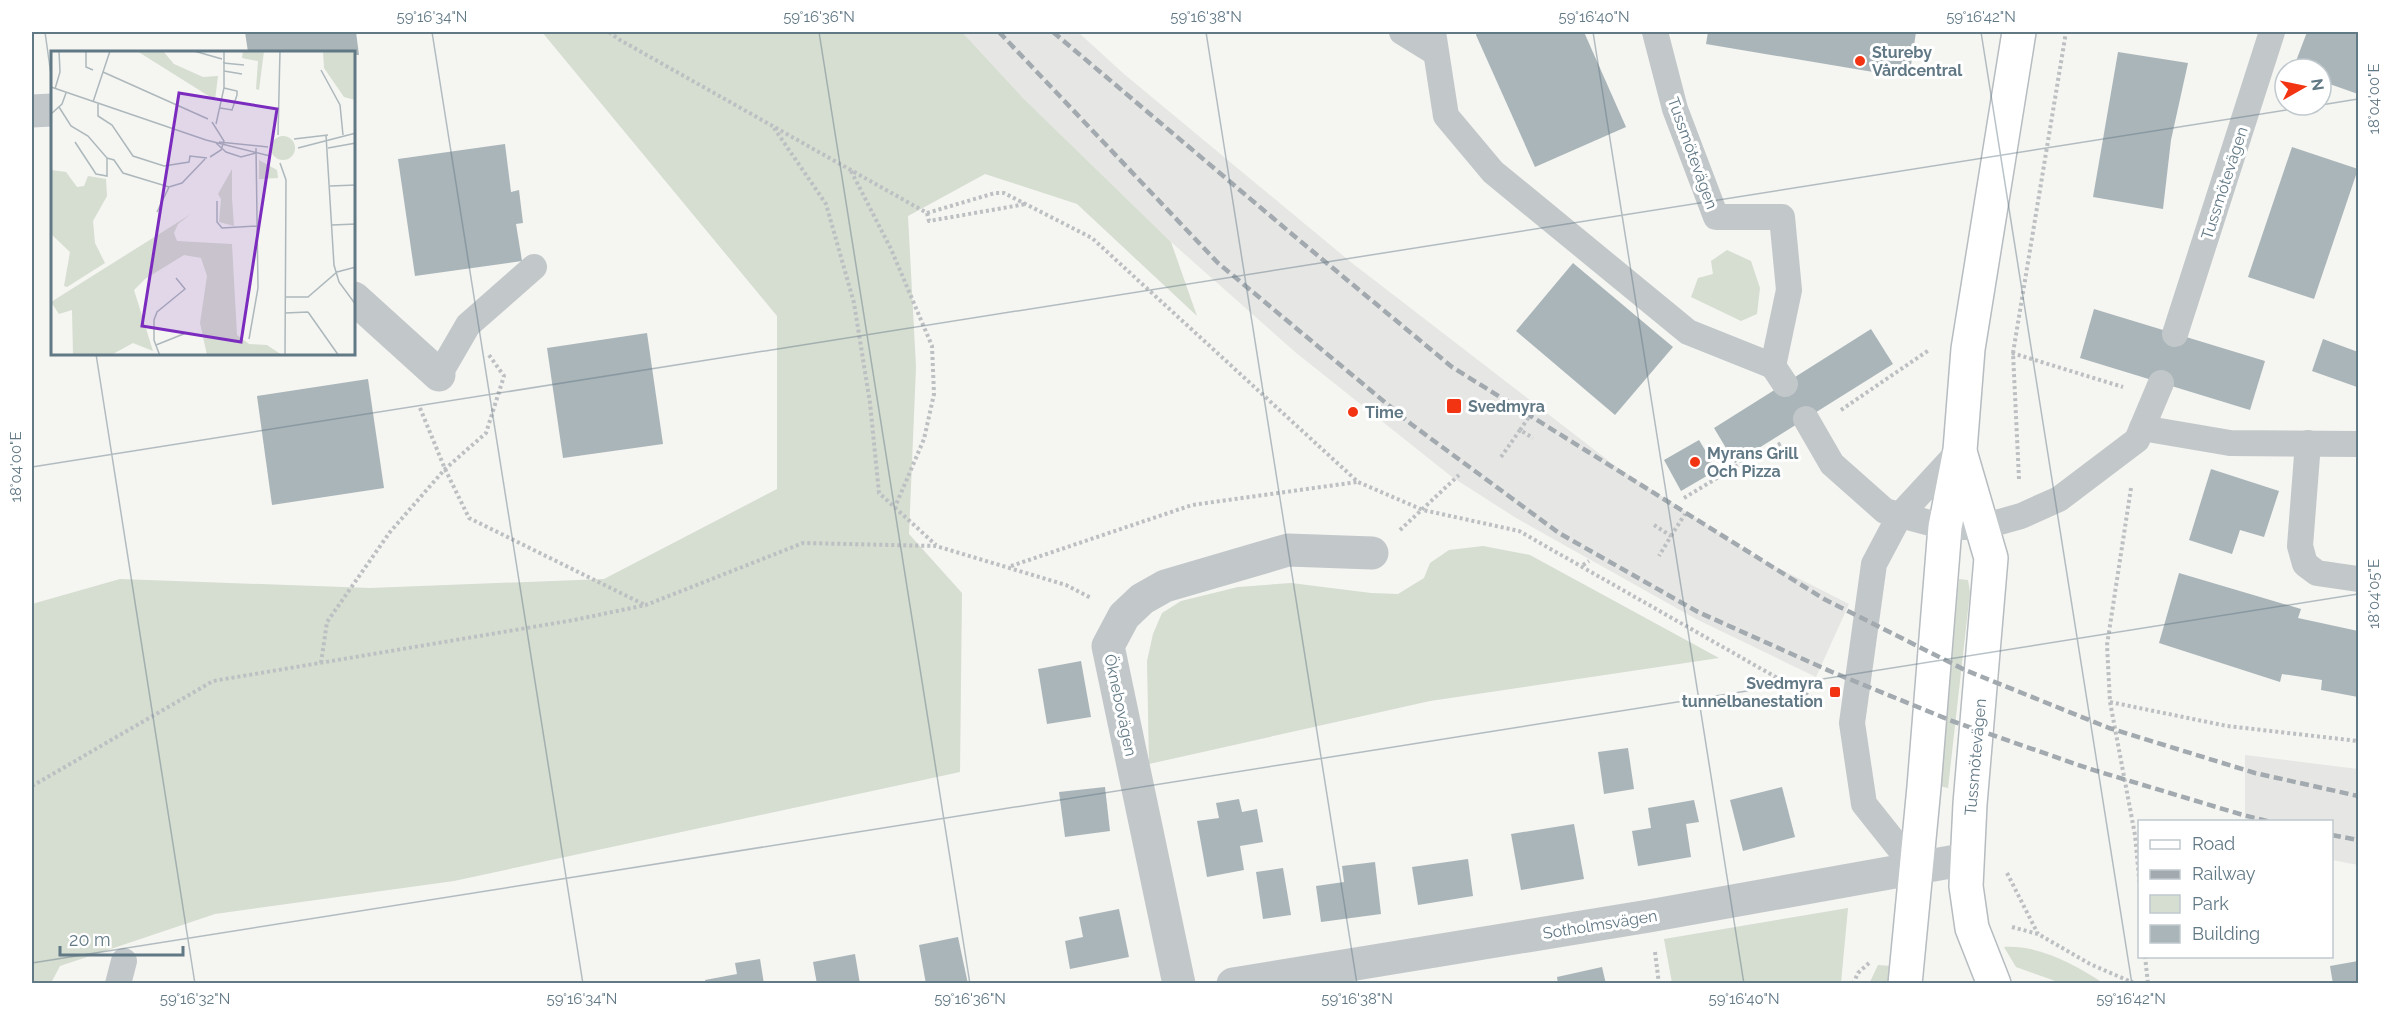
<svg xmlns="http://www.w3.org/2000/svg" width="2390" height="1015" viewBox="0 0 2390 1015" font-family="Raleway,sans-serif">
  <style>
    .built { fill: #e6e6e4 }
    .green { fill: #d6ddd1 }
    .building { fill: #aab5b9 }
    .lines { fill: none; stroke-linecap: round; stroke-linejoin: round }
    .secondary-casing { stroke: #b6bcc0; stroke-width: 36 }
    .path { stroke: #bdc0c2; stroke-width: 4; stroke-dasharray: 3 3; stroke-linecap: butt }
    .lane { stroke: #c2c7ca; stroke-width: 26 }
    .street { stroke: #c2c7ca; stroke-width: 33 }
    .secondary { stroke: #fff; stroke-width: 33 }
    .rail { stroke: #a2aaaf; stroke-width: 4.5; stroke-dasharray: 9 4.5; stroke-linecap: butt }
    .ticks { fill: none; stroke: #617885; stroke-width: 1.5; stroke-opacity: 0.45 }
    .poi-dot { fill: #f33413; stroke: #fff; stroke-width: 2 }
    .labels { text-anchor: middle; stroke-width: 6; stroke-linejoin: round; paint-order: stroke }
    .poi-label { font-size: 16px; font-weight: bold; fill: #617885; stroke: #fff; text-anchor: start }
    .street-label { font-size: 16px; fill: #617885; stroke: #fff }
    .inset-road { fill: none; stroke: #adb8bc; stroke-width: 1.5 }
    .view { fill: #7b2cbf; fill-opacity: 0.15; stroke: #7b2cbf; stroke-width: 3 }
    .inset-edge { fill: none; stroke: #617885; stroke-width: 3 }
    .neatline { fill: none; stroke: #617885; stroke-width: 2 }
    .ticks-label { font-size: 15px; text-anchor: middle; fill: #617885 }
  </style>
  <rect width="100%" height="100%" fill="#f5f5f1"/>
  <g class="built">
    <polygon points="962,32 1078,32 1124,74 1352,263 1618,468 1756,557 1849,604 1816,677 1696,619 1516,518 1452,477 1295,352 1171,242 1023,98"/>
    <polygon points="2245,755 2358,769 2358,865 2332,860 2332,822 2245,821"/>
  </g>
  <g class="green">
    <polygon points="542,32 962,32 1023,98 1171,242 1197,316 1077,204 985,174 908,216 916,367 909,534 962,593 960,772 454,881 215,914 60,966 51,983 32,983 32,604 120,579 370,588 604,579 777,489 777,316"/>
    <polygon points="1727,250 1751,261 1760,288 1757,314 1741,321 1691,297 1698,278 1713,274 1711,261"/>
    <polygon points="1483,546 1530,555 1719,658 1430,701 1149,764 1147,661 1153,634 1162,613 1181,601 1238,587 1291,583 1371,593 1398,594 1424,578 1430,563 1449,550"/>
    <polygon points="1959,579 1968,580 1970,592 1948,788 1939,786"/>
    <polygon points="1848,908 1841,983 1672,983 1664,939"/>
    <path d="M2004 947C2040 945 2074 964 2103 983H2061L2016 967Z"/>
    <polygon points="1878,965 1891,966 1890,983 1869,984"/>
  </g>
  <g class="building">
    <polygon points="245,32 356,32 359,55 354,55 354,52 248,52"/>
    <polygon points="1477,32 1584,32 1626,127 1535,167 1476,35"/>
    <polygon points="1708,32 1916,32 1909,78 1706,44"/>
    <polygon points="2307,32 2358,32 2358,94 2321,81 2321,69 2293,69"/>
    <polygon points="2118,52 2188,63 2171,140 2163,209 2093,197"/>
    <polygon points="505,144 511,192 519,190 523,223 516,224 522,261 415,276 398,159"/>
    <polygon points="2292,147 2358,169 2314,299 2248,277"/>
    <polygon points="1573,263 1673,347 1615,415 1516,331"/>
    <polygon points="2094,309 2265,361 2250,410 2080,358"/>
    <polygon points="1871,329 1893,364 1735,463 1714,428"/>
    <polygon points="647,333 663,444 563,458 547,348"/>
    <polygon points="2323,339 2358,352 2357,387 2312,371"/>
    <polygon points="368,379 384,488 272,505 257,396"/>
    <polygon points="1699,440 1717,470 1681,491 1664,460"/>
    <polygon points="2211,469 2279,491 2264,537 2240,530 2232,554 2189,540"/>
    <polygon points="2179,573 2301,609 2298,618 2358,631 2358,697 2321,690 2322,680 2282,674 2280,682 2159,643"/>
    <polygon points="1081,661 1091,717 1047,724 1038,669"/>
    <polygon points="1628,748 1634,789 1604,794 1598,752"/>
    <polygon points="1105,787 1110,831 1065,837 1059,792"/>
    <polygon points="1782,787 1795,837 1743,851 1730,800"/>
    <polygon points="1239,799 1242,812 1257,809 1263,842 1240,846 1244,870 1207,877 1197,821 1219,818 1216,803"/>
    <polygon points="1694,800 1699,822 1686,824 1691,857 1638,866 1632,831 1651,828 1648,808"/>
    <polygon points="1574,824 1584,879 1521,890 1511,834"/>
    <polygon points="1468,859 1473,896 1418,905 1412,867"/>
    <polygon points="1375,862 1381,914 1321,922 1316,886 1344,882 1342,866"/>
    <polygon points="1283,868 1291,915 1263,919 1256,872"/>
    <polygon points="1119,909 1129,957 1070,969 1065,941 1083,937 1079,917"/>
    <polygon points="958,937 968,984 926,984 919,945"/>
    <polygon points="855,954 860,984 817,984 813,962"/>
    <polygon points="760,959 764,984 706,984 705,980 737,974 735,963"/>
    <polygon points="2358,961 2358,984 2333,984 2330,966"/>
    <polygon points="1602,967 1606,984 1558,984 1557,977"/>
  </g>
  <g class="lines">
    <g class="secondary-casing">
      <g id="secondary">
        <polyline points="1961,455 1991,558 1970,804 1966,886 1972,928 1994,984"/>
        <polyline points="1905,984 1924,787 1945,527 1960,450 1968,349 2019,32"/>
      </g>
    </g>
    <g class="path">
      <polyline points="609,32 620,40 927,213 929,221 1026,204"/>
      <polyline points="774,128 826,204 854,303 870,403 879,493 936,545"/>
      <polyline points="851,171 891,249 932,346 934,394 924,439 895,507"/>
      <polyline points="927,213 995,193 1004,193 1092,238 1358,482 1423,510 1519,531 1816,700 1819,705"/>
      <polyline points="2012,353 2123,387"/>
      <polyline points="420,408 445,469 469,518 645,605"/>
      <polyline points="1841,410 1929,350"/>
      <polyline points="1520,430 1533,411"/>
      <polyline points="1501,457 1520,430 1533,438"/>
      <polyline points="2019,479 2013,353 2066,32"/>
      <polyline points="2131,488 2107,645 2110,702 2135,835 2140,888"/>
      <polyline points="1684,498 1752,457 1782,443"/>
      <polyline points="1654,525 1671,536 1659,556"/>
      <polyline points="1400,530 1459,475"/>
      <polyline points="1671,536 1685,514"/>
      <polyline points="1583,565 1589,561"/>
      <polyline points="1011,566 1192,505 1357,482"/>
      <polyline points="321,663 327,622 390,532 445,469 486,433 504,376 489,355"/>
      <polyline points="2110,702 2227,726 2358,741"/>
      <polyline points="32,786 213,681 574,620 646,605 803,543 936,546 1066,585 1091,598"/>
      <polyline points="2007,873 2038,934"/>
      <polyline points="2012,927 2038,934 2090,964 2136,984"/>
      <polyline points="1655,952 1659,984"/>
      <polyline points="2145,956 2148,984"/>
      <polyline points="1853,984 1858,973 1869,963"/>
    </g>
    <g class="lane">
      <polyline points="1402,32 1436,53"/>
      <polyline points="1433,32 1446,116 1493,172 1688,332 1773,366"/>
      <polyline points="1655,32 1675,109 1716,217 1782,217 1789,290 1773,366 1785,384"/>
      <polyline points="2175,334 2272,32"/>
      <polyline points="439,375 468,325 534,267"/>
      <polyline points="1806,419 1832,464 1885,511 1945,527 1982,527 2021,516 2059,499 2137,440 2161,383"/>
      <polyline points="2142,428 2230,443 2358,444"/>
      <polyline points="2308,443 2300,546 2305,564 2317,573 2358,579"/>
      <polyline points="1915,868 1864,804 1852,723 1874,564 1900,515 1960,450"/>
      <polyline points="118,984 124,961"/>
    </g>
    <g class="street">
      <polyline points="32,111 52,110"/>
      <polyline points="354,298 439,375"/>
      <polyline points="1179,984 1108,646 1124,616 1142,599 1165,586 1288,550 1372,553"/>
      <polyline points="1233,984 1649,916 1967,859"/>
    </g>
    <use href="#secondary" class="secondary"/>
    <g class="rail">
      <polyline points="999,32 1218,263 1411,424 1559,533 1698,612 1832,672 1952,721 2090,769 2243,815 2271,822"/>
      <polyline points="1053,32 1293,235 1452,367 1824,599 1965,670 2109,728 2255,773 2358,796"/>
      <polyline points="2332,835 2358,840"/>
    </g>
  </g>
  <path class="ticks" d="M45 32 52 82M432 32 583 984M819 32 970 984M1206 32 1357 984M1593 32 1744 984M1981 32 2132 984M2321 105 2358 99M96 354 195 984M32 467 2318 105M32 963 2358 594"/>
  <g class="poi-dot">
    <circle cx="1860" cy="61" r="6"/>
    <rect x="1446" y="398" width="16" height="16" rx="3"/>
    <circle cx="1353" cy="412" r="6"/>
    <circle cx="1695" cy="462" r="6"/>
    <rect x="1829" y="686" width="12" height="12" rx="3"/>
  </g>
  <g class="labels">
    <g class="poi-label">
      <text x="1872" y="58">Stureby<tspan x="1872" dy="18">Vårdcentral</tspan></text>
      <text x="1468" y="412">Svedmyra</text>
      <text x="1365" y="418">Time</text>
      <text x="1707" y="459">Myrans Grill<tspan x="1707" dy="18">Och Pizza</tspan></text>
      <text x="1823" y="689" text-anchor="end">Svedmyra<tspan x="1823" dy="18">tunnelbanestation</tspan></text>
    </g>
    <g class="street-label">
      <text transform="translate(1693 153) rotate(70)" y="6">Tussmötevägen</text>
      <text transform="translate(2224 183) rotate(-72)" y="6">Tussmötevägen</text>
      <text transform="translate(1121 705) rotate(78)" y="6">Öknebovägen</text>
      <text transform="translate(1975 757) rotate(-85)" y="6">Tussmötevägen</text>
      <text transform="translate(1600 924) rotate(-9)" y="6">Sotholmsvägen</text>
    </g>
  </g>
  <g transform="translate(51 51)">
    <rect width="304" height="304" fill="#f5f5f1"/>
    <path d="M86 0H112L123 13 152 26 167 25 164 49ZM192 0H213L208 39 205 38 207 10 191 7ZM272 0H304V49L293 46 273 17ZM220 97a12 12 0 1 1 24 0a12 12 0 1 1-24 0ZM208 109 226 119 227 127 208 128ZM181 118V147L183 175 168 171 170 148 167 143ZM0 119 15 121 26 136 33 135 37 125 55 128 56 145 42 170 44 192 54 212 16 236 13 235 19 201 0 183ZM140 163 127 173 123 182 126 190 181 193 186 284 198 293 216 294 231 304H156L149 272 156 225 150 207 133 204 94 228 83 239 102 300 82 292 60 304H22L21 259 8 263 0 251Z" fill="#d6ddd1"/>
    <path class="inset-road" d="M35 0V16L42 19M143 0 171 8M172 12 193 14M270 19 289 54 292 84M173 20 191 23M52 21 157 68M0 36 155 89 219 105M4 38 9 21 8 0M42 51 59 0M47 53V65L61 74 82 105 113 115 138 111 139 105 156 107M8 56 20 75 37 85 56 107V125L45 123 24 91M169 57 181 59 186 44V40L173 37M0 63 11 53 15 42M165 73 173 37V0M227 84 229 0M275 84 283 214 288 231 305 254M243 88 277 84M168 91 217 96M165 92 175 101 190 106 205 102M247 97 305 82M277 97 305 92M159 106 170 99 173 90 161 71M56 107 63 109 72 122 118 136 131 132 154 108M229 112 235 129 234 305M279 135 305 134M166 150V171L171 177 206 175M106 161 118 136M281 174 305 173M235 246H257L286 221 305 216M257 261 288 305M234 262 257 261M198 288 207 237 205 97M105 294 135 282M109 305 103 289V269L106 261 134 238 125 227"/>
    <path class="view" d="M128 42 226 58 190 291 91 275Z"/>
    <rect width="304" height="304" class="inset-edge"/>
  </g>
  <rect width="2390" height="1015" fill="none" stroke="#ffffff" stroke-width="66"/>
  <rect x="2138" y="820" width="195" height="138" fill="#ffffff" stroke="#c0c9ce" stroke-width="1.5"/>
  <rect x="2150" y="840" width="30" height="9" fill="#ffffff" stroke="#c0c9ce" stroke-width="1.5"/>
  <text x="2192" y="850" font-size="18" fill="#617885">Road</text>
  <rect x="2150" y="870" width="30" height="9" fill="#a2aaaf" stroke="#c0c9ce" stroke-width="1.5"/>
  <text x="2192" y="880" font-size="18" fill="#617885">Railway</text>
  <rect x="2150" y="895" width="30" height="18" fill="#d6ddd1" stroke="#c0c9ce" stroke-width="1.5"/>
  <text x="2192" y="910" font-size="18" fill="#617885">Park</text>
  <rect x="2150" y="925" width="30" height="18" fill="#aab5b9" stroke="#c0c9ce" stroke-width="1.5"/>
  <text x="2192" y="940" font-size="18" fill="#617885">Building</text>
  <g transform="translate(2303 87) rotate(81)"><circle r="28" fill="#ffffff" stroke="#c0c9ce" stroke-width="1.5"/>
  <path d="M0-4.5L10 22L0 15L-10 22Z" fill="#f33413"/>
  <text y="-9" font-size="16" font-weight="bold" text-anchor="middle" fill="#617885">N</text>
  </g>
  <path d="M60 946v9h123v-9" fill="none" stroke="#617885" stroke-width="3"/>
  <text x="69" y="946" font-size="18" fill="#617885" stroke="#ffffff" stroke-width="4.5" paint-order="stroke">20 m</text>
  <rect x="33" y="33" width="2324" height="949" class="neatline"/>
  <g class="ticks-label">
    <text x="432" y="22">59°16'34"N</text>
    <text x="819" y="22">59°16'36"N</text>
    <text x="1206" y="22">59°16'38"N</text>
    <text x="1594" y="22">59°16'40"N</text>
    <text x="1981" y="22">59°16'42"N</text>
    <text transform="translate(2374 99) rotate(-90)" y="5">18°04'00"E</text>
    <text transform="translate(16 467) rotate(-90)" y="5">18°04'00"E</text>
    <text transform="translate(2374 594) rotate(-90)" y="5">18°04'05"E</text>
    <text x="195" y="1004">59°16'32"N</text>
    <text x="582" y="1004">59°16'34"N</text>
    <text x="970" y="1004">59°16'36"N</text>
    <text x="1357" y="1004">59°16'38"N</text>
    <text x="1744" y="1004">59°16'40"N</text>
    <text x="2131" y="1004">59°16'42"N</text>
  </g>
</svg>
